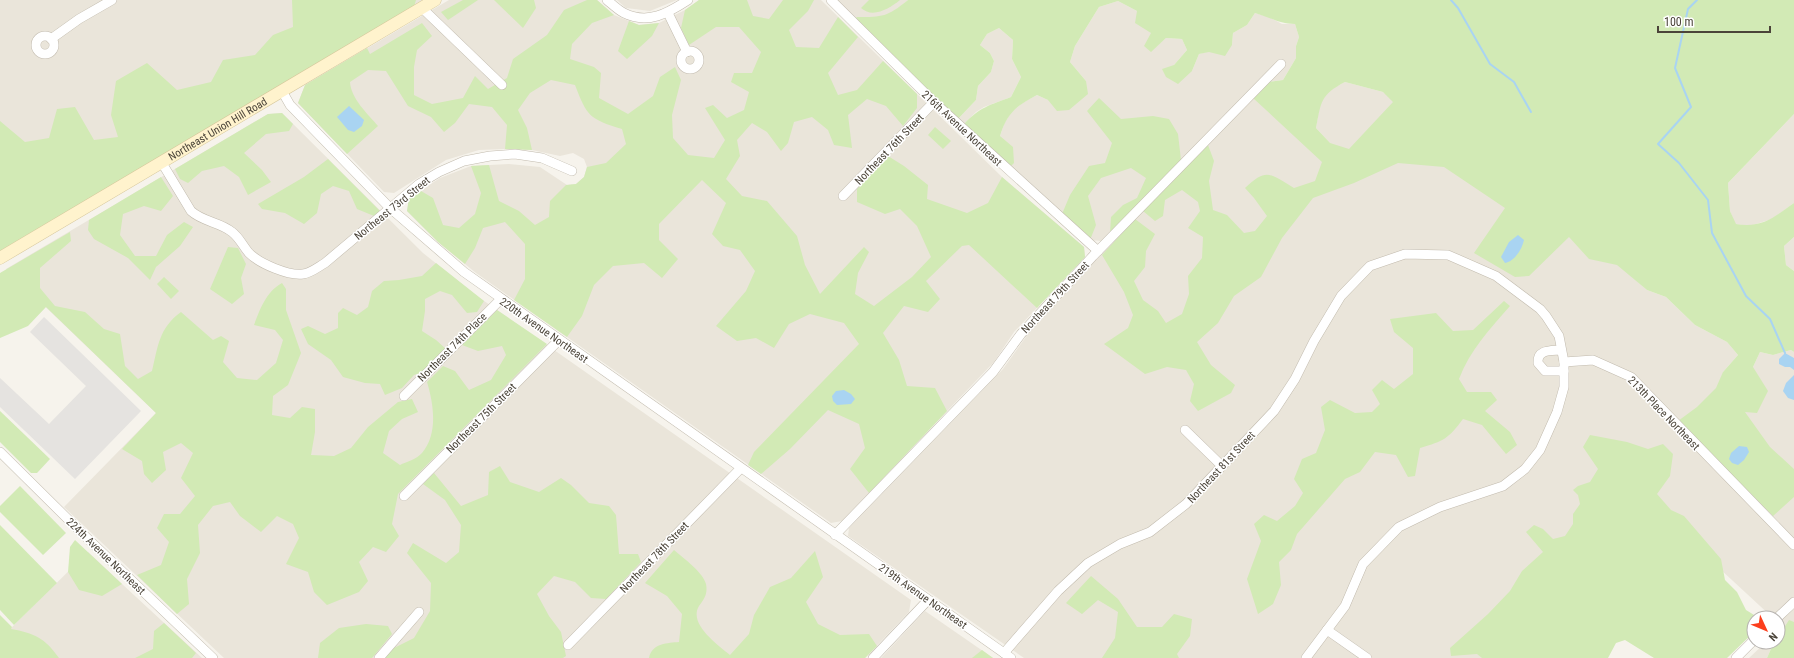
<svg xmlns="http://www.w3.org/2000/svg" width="1794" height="658" viewBox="0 0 1794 658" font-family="'Roboto Condensed',sans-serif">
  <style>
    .residential { fill: #eae5da }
    .green { fill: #d2eab5; fill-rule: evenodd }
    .parking { fill: #e5e3e0 }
    .water { fill: #a9d4f2 }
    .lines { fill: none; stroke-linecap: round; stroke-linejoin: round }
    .stream { stroke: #a9d4f2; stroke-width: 2 }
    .street-casing { stroke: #c2bbae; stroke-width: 10 }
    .secondary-casing { stroke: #d6c79b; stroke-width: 13 }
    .street { stroke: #fff; stroke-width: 9 }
    .secondary { stroke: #fff3cd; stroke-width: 12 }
    .labels { text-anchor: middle; stroke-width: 3; stroke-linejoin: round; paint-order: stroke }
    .street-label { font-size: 11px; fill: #4b4439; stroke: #fff }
  </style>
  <rect width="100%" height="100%" fill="#f6f3ec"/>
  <g class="residential">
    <polygon points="0,0 426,0 0,251"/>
    <polygon points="449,0 597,0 614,15 639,25 659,23 685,10 699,0 821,0 1002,177 1084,247 1085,257 1014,332 994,362 842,521 831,523 476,273 438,242 407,211 409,198 440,178 471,166 509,164 540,167 567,185 576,184 584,177 587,167 584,159 573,153 560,156 532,150 505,149 479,150 446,160 394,193 384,192 298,103 305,85"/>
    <polygon points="617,0 677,0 650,11 626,8"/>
    <polygon points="836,0 908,0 894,12 882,17 857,17 854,19"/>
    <polygon points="1118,1 1137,11 1151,33 1151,51 1166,38 1182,39 1187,50 1174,65 1192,71 1199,54 1232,45 1233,33 1247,25 1255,13 1269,17 1282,24 1295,24 1299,37 1296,46 1296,58 1283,80 1268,82 1330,143 1316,128 1320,103 1329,90 1345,82 1383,92 1519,177 1647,290 1666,297 1695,325 1727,342 1738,355 1723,372 1753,367 1760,352 1773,355 1791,350 1794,352 1794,637 1784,628 1778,637 1778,631 1782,627 1778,622 1778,618 1773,618 1626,482 1534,658 1024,658 848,536 849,528 1003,369 1033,327 1135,219 1253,98 1247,92 1102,241 1090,240 1010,167 1000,136 1004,124 1011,112 1024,102 1037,95 1048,100 1086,81 1070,62 1075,46 1099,7"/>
    <polygon points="999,28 1013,40 1012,59 1021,77 1011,97 984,107 976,112 964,124 958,119 976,100 978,86 991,72 994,61 990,53 980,45 987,34"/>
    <polygon points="282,113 423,253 477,296 911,600 909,612 865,658 224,658 64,507 156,413 6,269 268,114"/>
    <polygon points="1794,114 1794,203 1772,219 1750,226 1735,224 1730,211 1728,183"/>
    <polygon points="1794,237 1794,271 1786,265 1784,246"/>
    <polygon points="88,552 122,584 202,658 0,658 0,639"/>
    <polygon points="925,611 993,658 881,658"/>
    <polygon points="1766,642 1774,642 1767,658 1749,658"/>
  </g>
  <g class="green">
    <polygon points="292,0 416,0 414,7 0,251 0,121 25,142 49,138 57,109 75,107 94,140 118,137 111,115 116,81 147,63 177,90 211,82 223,60 255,55 273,35 293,27"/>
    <polygon points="463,0 478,0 448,20 441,12"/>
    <polygon points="494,0 534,0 536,8 523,28"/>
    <path d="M587 0H597L614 15 592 23 572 44 570 59 594 67 601 73 599 98 628 114 653 96 660 77 675 67 681 80 672 115 673 138 688 155 714 158 725 140 705 108 713 105 727 118 744 110 749 92 731 82 734 73H752L761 52 739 27H716L689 45 681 28 685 10 699 0H747L753 16 769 19 783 0H814L808 11 789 30 796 47 819 48 838 17 858 37 828 73 838 95 857 90 883 61 917 94V108L903 126 886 106 867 99 848 115 852 148 834 145 828 130 812 117 794 122 788 143 781 151 767 132 752 123 737 140 740 156 726 179 742 196 767 201 797 236 805 265 820 294 864 247 869 252 858 273 855 294 874 306 912 277 931 257 917 226 900 209 885 214 857 202V189L888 156 904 166 928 185 927 199 967 213 988 203 1002 177 1084 247 1085 257 1037 308 969 245 962 246 926 281 940 299 928 312 904 306 883 333 899 360 907 386 935 388 947 411 869 493 850 469 865 448 859 424 828 410 790 449 761 474 748 465 754 452 859 344 844 323 810 314 789 324 774 348 756 338 737 341 716 326 746 291 755 271 740 250 723 246 712 234 726 203 702 180 659 224V240L678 259 662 278 644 263 613 266 594 285 582 316 567 337 514 300 525 279V244L505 222 483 228 475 248 465 264 438 242 407 211 409 198 421 191 433 198 443 225 459 228 475 214 481 193 471 166 489 165 499 201 519 211 535 225 549 217 550 201 566 185 576 184 584 177 587 167 606 163 626 144 622 129C589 119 587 116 575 85L551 80 530 93 518 110 527 128 532 150 505 149 507 125 492 107 469 104 455 123 444 132 431 117 408 106 386 71 368 70 350 82C351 99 368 114 378 126L347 154 298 103 305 85 367 48 370 54 422 23 432 36 417 50 414 67V95L432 104 463 98 475 76 488 89 507 78 513 59 547 35 564 10Z"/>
    <path d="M869 0H900C890 8 873 19 861 8Z"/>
    <path d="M908 0H1794V114L1728 183 1730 211 1736 224C1762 228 1773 218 1794 203V237L1784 246 1786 265 1794 271V352L1791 350 1773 355 1760 352 1753 367 1768 391 1757 413 1745 412 1770 447 1794 469V497L1773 516 1678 421 1697 407 1716 388 1723 372 1738 355 1727 342 1695 325 1666 297 1647 290 1617 265 1589 259 1569 237 1529 276 1515 277 1474 253 1505 208 1444 167 1398 163 1354 183 1313 198 1282 238 1261 277 1234 296 1218 323 1197 342 1211 365 1235 385 1231 393 1198 411 1190 401 1194 384 1186 370 1167 367 1145 374 1104 344 1128 328 1133 315 1124 292 1102 255 1135 219 1155 234 1146 251 1145 267 1134 281 1143 300 1158 311 1166 323 1182 314 1189 294 1188 276 1202 258 1203 237 1188 228 1200 211 1198 202 1182 190 1165 200 1163 216 1155 221 1143 211 1208 145 1214 161 1209 181 1213 210 1227 215 1244 233 1255 231 1267 216 1254 198 1245 188C1267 167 1270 174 1294 188L1315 181 1322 162 1253 98 1268 82 1283 80 1296 58V46L1299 37 1295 24C1280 24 1269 17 1255 13L1247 25 1233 33 1232 45 1225 56 1209 52 1199 54 1192 71 1178 84 1166 77 1162 69 1174 65 1187 50 1182 39 1166 38 1151 52 1144 46 1151 33 1135 23 1137 11 1118 1 1099 7 1075 46 1070 62 1086 81 1088 94 1069 110 1057 111 1048 100 1037 95C1016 106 1007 113 1000 136L1013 147 1014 163 1010 167 964 124C980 107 990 105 1011 97L1021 77 1012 59 1013 40 999 28 987 34 980 45 990 53 994 61 991 72 978 86 976 100 958 119 854 19 857 17C883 17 887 17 908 0ZM1345 82 1383 92 1393 102 1349 149 1330 143 1316 128C1321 102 1320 95 1345 82Z"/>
    <polygon points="629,21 639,25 659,23 652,36 627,59 618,51"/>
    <polygon points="1099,98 1121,119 1153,116 1169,119 1178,134 1181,160 1110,233 1111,217 1123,205 1137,198 1146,178 1131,168 1101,178 1088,196 1096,225 1090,240 1062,214 1070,195 1089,166 1105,163 1112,143 1087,111"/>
    <polygon points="282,113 293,124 289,131 266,134 244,153 262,170 271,182 248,195 239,177 224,166 202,171 188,183 180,179 175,169 268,114"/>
    <polygon points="935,127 951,141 943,149 928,135"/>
    <polygon points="328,159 380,211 374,216 357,209 349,191 333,186 321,194 317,213 304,224 285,213 262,209 258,204 304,177"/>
    <polygon points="161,177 173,196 161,211 144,206 123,214 120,235 135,256 156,256 167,235 184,222 193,227 180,246 156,267 150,280 128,258 94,239 88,230 89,220"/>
    <path d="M70 232 71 241 40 268V288L55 306 85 312 104 329 120 334 125 366 138 379 152 371C158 346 159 328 181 312L213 340 221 336 229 341 223 362 237 378 257 380 276 363 283 340 275 330 254 325C260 309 266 292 282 283L286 289V310L301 353 288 385 273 396 272 415 290 418 302 407 315 409V432L311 455 334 456 351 448 368 427 398 402 412 399 418 412 402 419 389 431 383 453 400 465C406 462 417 459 422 453 438 434 434 405 427 382L443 366 455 371 469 390 491 380 506 355 502 346 478 351 462 345 497 310 547 344 398 494 392 524 399 536 386 552 373 547 359 562 368 581 359 592 327 605 314 592 308 572 286 564 299 538 293 524 277 516 261 532 240 516 230 502 213 506 198 525 200 553 187 579 189 604 177 614 137 575 161 565 169 542 157 528 164 514H180L195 496 181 478 193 453 181 443 163 452 166 470 152 483 144 474 142 461 122 449 156 413 46 307 28 326 0 338V273Z"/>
    <polygon points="228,247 238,248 246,264 241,278 244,294 232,304 210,289"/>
    <polygon points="436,263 484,301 477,312 467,313 452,295 440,291 425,299 425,311 422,331 436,340 446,349 423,372 414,375 402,388 385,395 380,384 365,383 343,377 331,360 308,344 301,329 308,326 325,334 338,328 338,313 343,308 357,315 368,307 372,291 384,281 399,280 422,276"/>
    <polygon points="164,277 179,291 171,299 157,284"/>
    <path d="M1504 301 1510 306C1490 329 1470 350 1459 379L1467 392H1491L1497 400 1485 411 1510 432 1517 445 1506 454 1482 425 1463 419C1448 439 1444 441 1420 448L1415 476 1408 477 1396 455 1375 452 1360 472 1345 479 1297 534 1291 550 1279 562 1281 585 1273 604 1258 614 1247 579 1261 541 1254 524 1264 515 1277 521 1295 506 1303 493 1294 479 1302 459 1316 453 1325 430 1321 407 1330 400 1355 413 1372 412 1380 404 1372 390 1382 380 1394 389 1413 374V348L1394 332 1390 319 1436 313 1453 331 1473 330Z"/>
    <polygon points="0,411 50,459 37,473 31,473 0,442"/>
    <polygon points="1590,435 1627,442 1648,449 1663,444 1673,454 1670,476 1657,494 1671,510 1684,516 1721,559 1725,580 1737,592 1746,610 1759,618 1754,618 1754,632 1727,658 1654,658 1625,640 1616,643 1608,658 1482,658 1477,654 1451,656 1450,648 1488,614 1510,591 1522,571 1543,552 1526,532 1534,525 1543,529 1553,539 1565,536 1573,524 1573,514 1580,504 1578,495 1573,490 1578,486 1590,482 1598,469 1583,447"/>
    <polygon points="500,466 510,482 539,492 561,478 571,485 589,503 609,506 616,515 619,554 638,554 641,562 606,599 591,598 575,582 554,576 537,594 549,616 561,632 566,656 563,658 384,658 392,649 414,638 430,611 431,583 407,553 413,543 446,563 459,552 461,525 445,500 423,484 434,473 461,506 488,495 489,472"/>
    <polygon points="20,486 66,533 43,555 0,512 0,506"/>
    <polygon points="0,525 57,583 14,625 0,610"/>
    <polygon points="75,540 122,584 102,596 79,590 68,572 70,547"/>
    <path d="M674 550C683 558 703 572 706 584 708 594 704 599 699 606 688 624 718 645 730 655L749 634 754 615 770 587 791 578 815 551 823 577 806 602 818 624 840 635 869 634 877 646 865 658H649C652 643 668 643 679 642L682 614 667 596 645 583Z"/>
    <polygon points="1091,576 1118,599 1137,627 1162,627 1174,614 1192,619 1190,636 1177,654 1179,658 1102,658 1115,638 1118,612 1098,600 1082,614 1066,603"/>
    <path d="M0 615 12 627 11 629C34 633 45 638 59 658H0Z"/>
    <polygon points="1789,620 1794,622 1794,658 1767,658 1774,642 1778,642 1778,637"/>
    <polygon points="164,623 196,653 192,658 135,658 153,649 154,631"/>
    <polygon points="366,624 388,626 392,634 372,658 318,658 320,643 339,628"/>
    <polygon points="982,650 993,658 972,658"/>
  </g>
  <polygon class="parking" points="44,317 141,411 75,479 0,407 0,378 49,424 86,386 30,332"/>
  <g class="water">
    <polygon points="349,106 364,120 362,126 354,132 348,130 337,117"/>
    <path d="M1518 235 1524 240C1522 249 1515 261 1505 263L1501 257 1509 242Z"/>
    <polygon points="1785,353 1794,358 1794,370 1790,367 1785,367 1779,364 1779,359"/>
    <polygon points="1794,375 1794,400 1788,398 1783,391 1786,383"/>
    <polygon points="844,390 851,394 855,399 851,404 837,405 833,401 832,396 836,391"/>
    <polygon points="1739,446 1747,447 1749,452 1744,460 1738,465 1732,463 1729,459 1731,453"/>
  </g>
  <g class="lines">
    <g class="stream">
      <polyline points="1451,0 1458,8 1490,64 1514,82 1531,112"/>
      <polyline points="1697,0 1688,9 1675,68 1691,107 1658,144 1679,163 1708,200 1712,233 1746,296 1770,319 1785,353"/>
    </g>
    <g class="street-casing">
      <g id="street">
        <path d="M607 0C612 4 618 10 624 13 648 25 668 13 688 0"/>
        <polyline points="831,0 934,102 1098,251"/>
        <polyline points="422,8 502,85"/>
        <polyline points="668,13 687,52"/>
        <circle cx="45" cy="45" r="9"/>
        <polyline points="51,39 79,19 112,0"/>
        <circle cx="690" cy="60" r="9"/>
        <polyline points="282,91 290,105 390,208 464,272 1011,658"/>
        <path d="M162 163 191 211C203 222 220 222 232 232 239 237 243 246 249 253 260 264 289 276 303 274 311 273 318 267 325 263L419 184 439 172 464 161 490 156 515 154 542 158 572 171"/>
        <polyline points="843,196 934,102"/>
        <path d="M1561 350C1551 351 1537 349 1538 363L1545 371H1564"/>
        <polyline points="404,396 501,299"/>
        <polyline points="1185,430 1222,466"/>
        <polyline points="0,452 87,538 213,658"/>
        <polyline points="404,496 559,340"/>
        <polyline points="835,535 993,372 1021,334 1093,256 1281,64"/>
        <polyline points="1777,618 1794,602"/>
        <polyline points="1327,630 1367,658"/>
        <polyline points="568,645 740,469"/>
        <polyline points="1004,653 1058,591 1088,563 1120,544 1150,532 1186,504 1274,411 1295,379 1314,341 1341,296 1370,266 1405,254 1448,255 1496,276 1540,309 1546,316 1559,336 1564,362 1593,360 1631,377 1794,545"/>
        <polyline points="379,658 419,612"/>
        <polyline points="873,658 928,600"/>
        <polyline points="1306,658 1345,606 1363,564 1399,527 1440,507 1503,486 1525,469 1540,450 1557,412 1564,387 1564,362"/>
        <polyline points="1736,658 1754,640"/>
      </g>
    </g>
    <g class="secondary-casing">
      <g id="secondary">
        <path id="s1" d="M0 258 435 0"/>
      </g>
    </g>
    <use href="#street" class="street"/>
    <use href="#secondary" class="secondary"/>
  </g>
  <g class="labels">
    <g class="street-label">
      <text transform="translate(962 128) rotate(43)" y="4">216th Avenue Northeast</text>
      <text dy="4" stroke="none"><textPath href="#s1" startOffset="253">Northeast Union Hill Road</textPath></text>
      <text transform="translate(889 149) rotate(-46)" y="4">Northeast 76th Street</text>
      <text transform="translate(392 208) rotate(-39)" y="4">Northeast 73rd Street</text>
      <text transform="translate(1055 297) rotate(-47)" y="4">Northeast 79th Street</text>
      <text transform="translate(544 330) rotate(35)" y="4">220th Avenue Northeast</text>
      <text transform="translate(452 347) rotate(-45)" y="4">Northeast 74th Place</text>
      <text transform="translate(1664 413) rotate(46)" y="4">213th Place Northeast</text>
      <text transform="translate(481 418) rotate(-45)" y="4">Northeast 75th Street</text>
      <text transform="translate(1221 467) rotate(-47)" y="4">Northeast 81st Street</text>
      <text transform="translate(106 556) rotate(44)" y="4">224th Avenue Northeast</text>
      <text transform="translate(654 557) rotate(-46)" y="4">Northeast 78th Street</text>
      <text transform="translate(923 596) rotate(35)" y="4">219th Avenue Northeast</text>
    </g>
  </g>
  <g transform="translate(1766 630) rotate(134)"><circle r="19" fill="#ffffff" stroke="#b7b4b0"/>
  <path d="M0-3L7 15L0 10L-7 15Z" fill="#fc3f1d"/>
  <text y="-6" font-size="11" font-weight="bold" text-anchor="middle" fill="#4b4439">N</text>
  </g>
  <path d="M1658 26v6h112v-6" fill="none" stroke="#4b4439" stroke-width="2"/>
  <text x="1664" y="26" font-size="12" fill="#4b4439" stroke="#ffffff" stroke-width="3" paint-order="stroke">100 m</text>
</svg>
